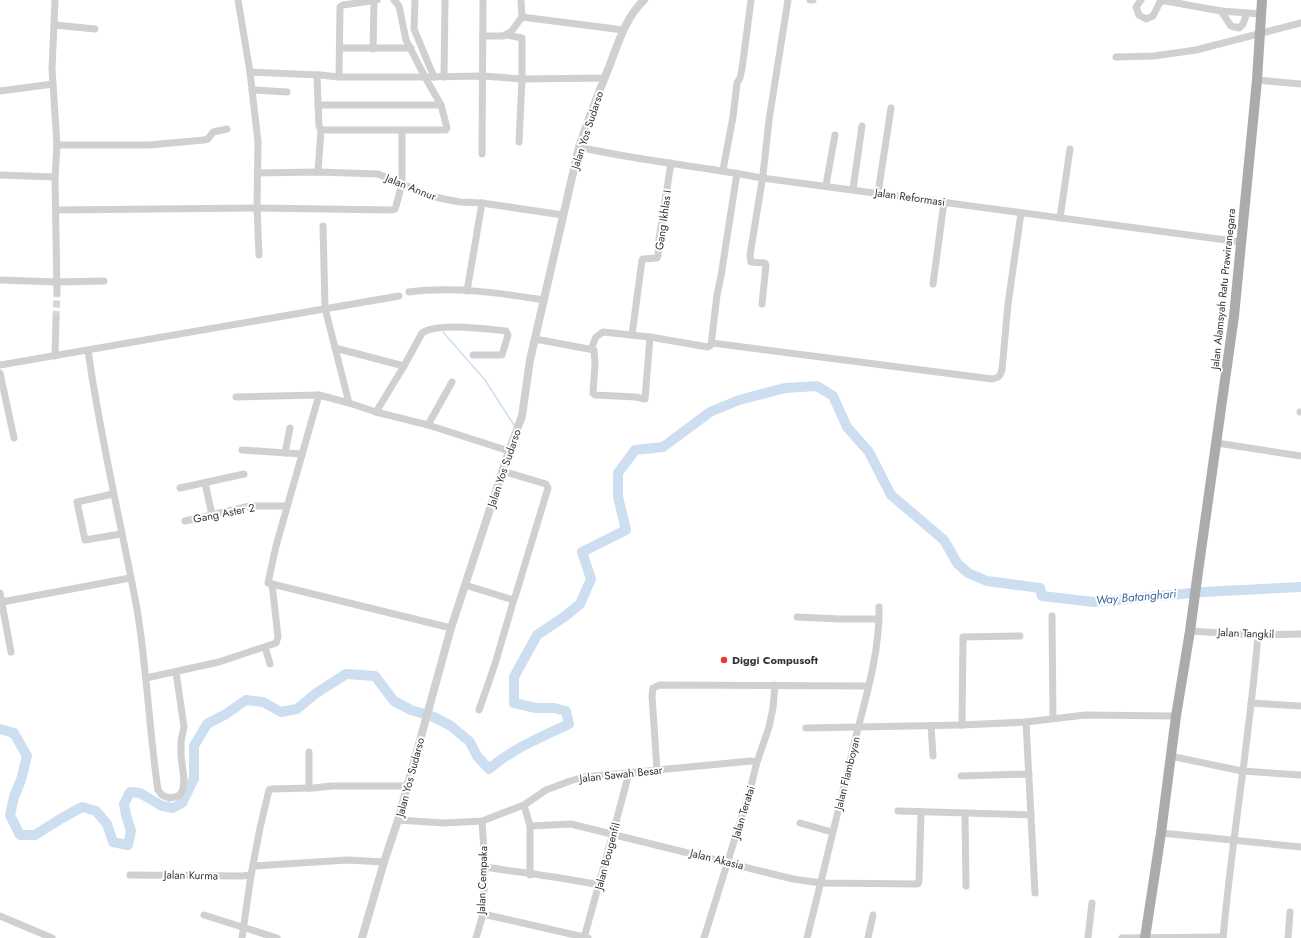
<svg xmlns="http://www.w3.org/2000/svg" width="1301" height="938" viewBox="0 0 1301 938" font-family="Jost,sans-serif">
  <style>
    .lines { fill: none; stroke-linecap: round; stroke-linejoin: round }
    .stream { stroke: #cddef0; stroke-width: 1.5 }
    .river { stroke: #cddef0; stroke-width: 10 }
    .minor-tunnel { stroke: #d6d6d6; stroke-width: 7; stroke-dasharray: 7 3.5; stroke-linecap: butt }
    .minor { stroke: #d0d0d0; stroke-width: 7 }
    .tertiary { stroke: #d0d0d0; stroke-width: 8 }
    .primary { stroke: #ababab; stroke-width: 10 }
    .poi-dot { fill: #f1352e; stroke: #fff; stroke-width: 1.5 }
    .labels { text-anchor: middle; stroke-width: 4; stroke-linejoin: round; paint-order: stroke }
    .street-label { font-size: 11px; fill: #333; stroke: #fff }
    .poi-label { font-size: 11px; font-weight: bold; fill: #333; stroke: #fff; text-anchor: start }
    .water-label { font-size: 12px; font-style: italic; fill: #396b9c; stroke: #fff }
  </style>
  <rect width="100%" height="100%" fill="#fff"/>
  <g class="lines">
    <polyline class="stream" points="443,332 485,380 514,425"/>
    <path class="river" d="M0 729 14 733 27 756 21 780 14 797 10 815 20 835H35L62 818 82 807 96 811 107 824 113 842 128 845 131 831 126 815 124 804 130 792 140 793 162 806 173 808 182 803 194 779V746L207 724 226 714 246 700 263 702 281 712 297 709 315 694 346 674 375 676 394 701 411 710 434 717 451 726 470 742 477 756 489 769C512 749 541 737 569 724L566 711 554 708H536L514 703V677L537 635 564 617 580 604 591 579 582 552 626 530 618 497V473L635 450 663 447 710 412 739 400 785 388 817 386 833 396 847 427 869 452 891 495 944 540 957 563 968 573 987 581 1040 588 1042 596 1094 602 1203 592 1301 587"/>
    <polyline class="minor-tunnel" points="56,318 57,293"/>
    <g class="minor">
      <polyline points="55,0 52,69 57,145 55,177 57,293"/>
      <polyline points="238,0 250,72 258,142 257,208 259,255"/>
      <polyline points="394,0 399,6 406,40 425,77 441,105 447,128 446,130 321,130 319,126 317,77 320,75 339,77 425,77 483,76 522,79 605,78"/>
      <polyline points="415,0 414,29 434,77"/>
      <polyline points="810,0 813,0"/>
      <polyline points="1141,0 1136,7 1139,15 1146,19 1153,16 1159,4 1162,1"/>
      <polyline points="1160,0 1221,11 1261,14"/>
      <polyline points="1221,11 1231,26 1239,28 1243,24 1247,13"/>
      <polyline points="522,17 623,30"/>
      <polyline points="55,25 95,29"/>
      <polyline points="507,35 522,38 522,79 519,142"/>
      <polyline points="483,36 503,36 511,32 522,17 521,0"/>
      <polyline points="340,48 411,48"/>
      <polyline points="373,49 374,1"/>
      <polyline points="1116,57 1154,56 1196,50 1301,23"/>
      <polyline points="250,72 320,75"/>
      <polyline points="339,77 340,7 343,5 377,0"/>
      <polyline points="444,77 445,0"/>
      <polyline points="1257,80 1301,84"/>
      <polyline points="252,90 287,92"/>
      <polyline points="0,91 53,84"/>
      <polyline points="318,105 441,105"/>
      <polyline points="57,145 149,145 204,140 208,139 213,132 227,129"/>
      <path d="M579 147C639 161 701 166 762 178L1241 242"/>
      <polyline points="482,154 483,0"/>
      <polyline points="723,170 733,117 737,83 740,78 742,69 751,0"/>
      <polyline points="318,172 321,130"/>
      <polyline points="257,173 318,172 378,174 431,196 444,199 460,202 482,203 563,215"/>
      <polyline points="0,175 55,177"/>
      <polyline points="826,185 835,135"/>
      <polyline points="853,189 862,126"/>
      <polyline points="878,193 891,108"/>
      <polyline points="56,210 257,208 392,210 395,209 396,206 402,184 402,131"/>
      <polyline points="1060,218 1070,149"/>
      <polyline points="323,226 325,308 349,403 376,412 428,425 509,451"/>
      <polyline points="0,280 57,282 104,281"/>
      <polyline points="933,284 944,202"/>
      <polyline points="467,291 482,203"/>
      <path d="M409 292C453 286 500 293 544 300"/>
      <polyline points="762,304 766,265 765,263 751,262 750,255 763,175 769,120 788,0"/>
      <polyline points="632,335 642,260 643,259 657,258 658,256 659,239 671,163"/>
      <polyline points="535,339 594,350 595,363 593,393 595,395 636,397 645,399 650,337"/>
      <path d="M712 343 992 379C999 378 1000 376 1002 370L1008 304 1021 213"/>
      <polyline points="335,348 404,366 376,412"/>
      <polyline points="591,349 596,337 603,332 650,337 708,347 711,345 717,295 721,276 737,173"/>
      <path d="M88 350C100 437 121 523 137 609 147 669 149 730 158 790L162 795 169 798 175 797 180 795 183 789 184 779 181 756V741L184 727 176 672"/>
      <polyline points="55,356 56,318"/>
      <polyline points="0,365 399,296"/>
      <path d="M404 366 422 333C438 322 486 329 506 331L508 335 502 355H473"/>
      <polyline points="0,373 14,438"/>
      <polyline points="319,395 276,546 268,583 451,628"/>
      <polyline points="236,397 319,395 349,403"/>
      <polyline points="1300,412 1301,412"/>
      <polyline points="428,425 452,382"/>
      <polyline points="1217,443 1301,456"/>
      <polyline points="242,450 302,454"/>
      <polyline points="285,453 290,428"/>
      <polyline points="205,483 212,515"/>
      <polyline points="180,488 244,474"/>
      <polyline points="113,494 77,502 85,540 121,534"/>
      <polyline points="185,521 250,506 287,506"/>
      <polyline points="465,585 510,599 514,599 515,597 548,488 546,484 502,471"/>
      <polyline points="0,593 11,652"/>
      <polyline points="2,602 130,578"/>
      <polyline points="1052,616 1053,718"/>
      <polyline points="797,617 839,619 879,619"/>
      <polyline points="1190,631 1253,635 1301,634"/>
      <polyline points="265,647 270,664"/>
      <polyline points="146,678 219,662 276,643 278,637 272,584"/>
      <polyline points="1251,703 1301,706"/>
      <polyline points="479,710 495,664 514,599"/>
      <polyline points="1026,722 1035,893"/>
      <polyline points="962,725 963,637 1020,636"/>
      <polyline points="931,726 933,756"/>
      <polyline points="806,728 962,725 1026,722 1085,715 1176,716"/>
      <polyline points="309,752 309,788 313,788 332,786 408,786"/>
      <polyline points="1170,756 1242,771 1301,775"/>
      <polyline points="657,770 652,696 653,688 660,685 868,686"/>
      <polyline points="961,776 1029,774"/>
      <polyline points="524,805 530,826 571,824 793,879 821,883 918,884 919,881 921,812"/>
      <polyline points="898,811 1031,815"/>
      <polyline points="965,814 966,886"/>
      <polyline points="398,820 444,823 482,821 524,805 546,790 570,781 584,777 751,761 757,762"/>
      <polyline points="800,823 832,832"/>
      <polyline points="530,826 530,875"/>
      <polyline points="1161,833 1301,847"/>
      <polyline points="253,866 347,860 384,862"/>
      <path d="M485 867C523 873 561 877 599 885"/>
      <polyline points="130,875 242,876 251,875"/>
      <polyline points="483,914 588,938"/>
      <polyline points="204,915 277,938"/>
      <polyline points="0,916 52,938"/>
      <polyline points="242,938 251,875 260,828 269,790 271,789 309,788"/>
      <polyline points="476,938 483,914 485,867 482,821"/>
      <polyline points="584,938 613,833 629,773"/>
      <polyline points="704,938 750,790 757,762 769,727 773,708 775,685"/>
      <path d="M807 938C823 873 839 809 854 744 865 700 880 653 879 607"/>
      <polyline points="868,938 873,915"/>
      <polyline points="1088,938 1092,903"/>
      <polyline points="1122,938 1223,937"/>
      <path d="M1223 938C1232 837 1250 736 1258 635"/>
      <polyline points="1288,938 1290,912"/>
    </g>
    <path class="tertiary" d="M362 938 384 862 398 820 451 628 509 451 522 416 530 360 579 147C588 120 598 94 609 67 618 44 625 18 644 0"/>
    <polyline class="primary" points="1145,938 1161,833 1176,716 1190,631 1197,579 1234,316 1257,80 1262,0"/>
  </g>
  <circle class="poi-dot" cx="724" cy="660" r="4"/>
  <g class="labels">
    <g class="street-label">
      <text transform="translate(587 130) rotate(-72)" y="4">Jalan Yos Sudarso</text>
      <text transform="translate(411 187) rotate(22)" y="4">Jalan Annur</text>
      <text transform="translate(910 197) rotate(8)" y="4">Jalan Reformasi</text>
      <text transform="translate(663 220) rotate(-82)" y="4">Gang Ikhlas I</text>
      <text transform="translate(1223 289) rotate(-84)" y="4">Jalan Alamsyah Ratu Prawiranegara</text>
      <text transform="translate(504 468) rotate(-71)" y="4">Jalan Yos Sudarso</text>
      <text transform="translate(224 513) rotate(-11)" y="4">Gang Aster 2</text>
      <text transform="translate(1246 633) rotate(2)" y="4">Jalan Tangkil</text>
      <text transform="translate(847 773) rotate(-76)" y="4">Jalan Flamboyan</text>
      <text transform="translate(621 774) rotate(-6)" y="4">Jalan Sawah Besar</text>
      <text transform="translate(410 777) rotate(-75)" y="4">Jalan Yos Sudarso</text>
      <text transform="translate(743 812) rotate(-73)" y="4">Jalan Teratai</text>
      <text transform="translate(607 856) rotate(-75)" y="4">Jalan Bougenfil</text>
      <text transform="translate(717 859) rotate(14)" y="4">Jalan Akasia</text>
      <text transform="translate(191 875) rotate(1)" y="4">Jalan Kurma</text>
      <text transform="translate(482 880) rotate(-88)" y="4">Jalan Cempaka</text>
    </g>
    <g class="poi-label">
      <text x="732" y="664">Diggi Compusoft</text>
    </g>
    <g class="water-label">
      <text transform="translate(1136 597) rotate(-5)" y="4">Way Batanghari</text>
    </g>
  </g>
</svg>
